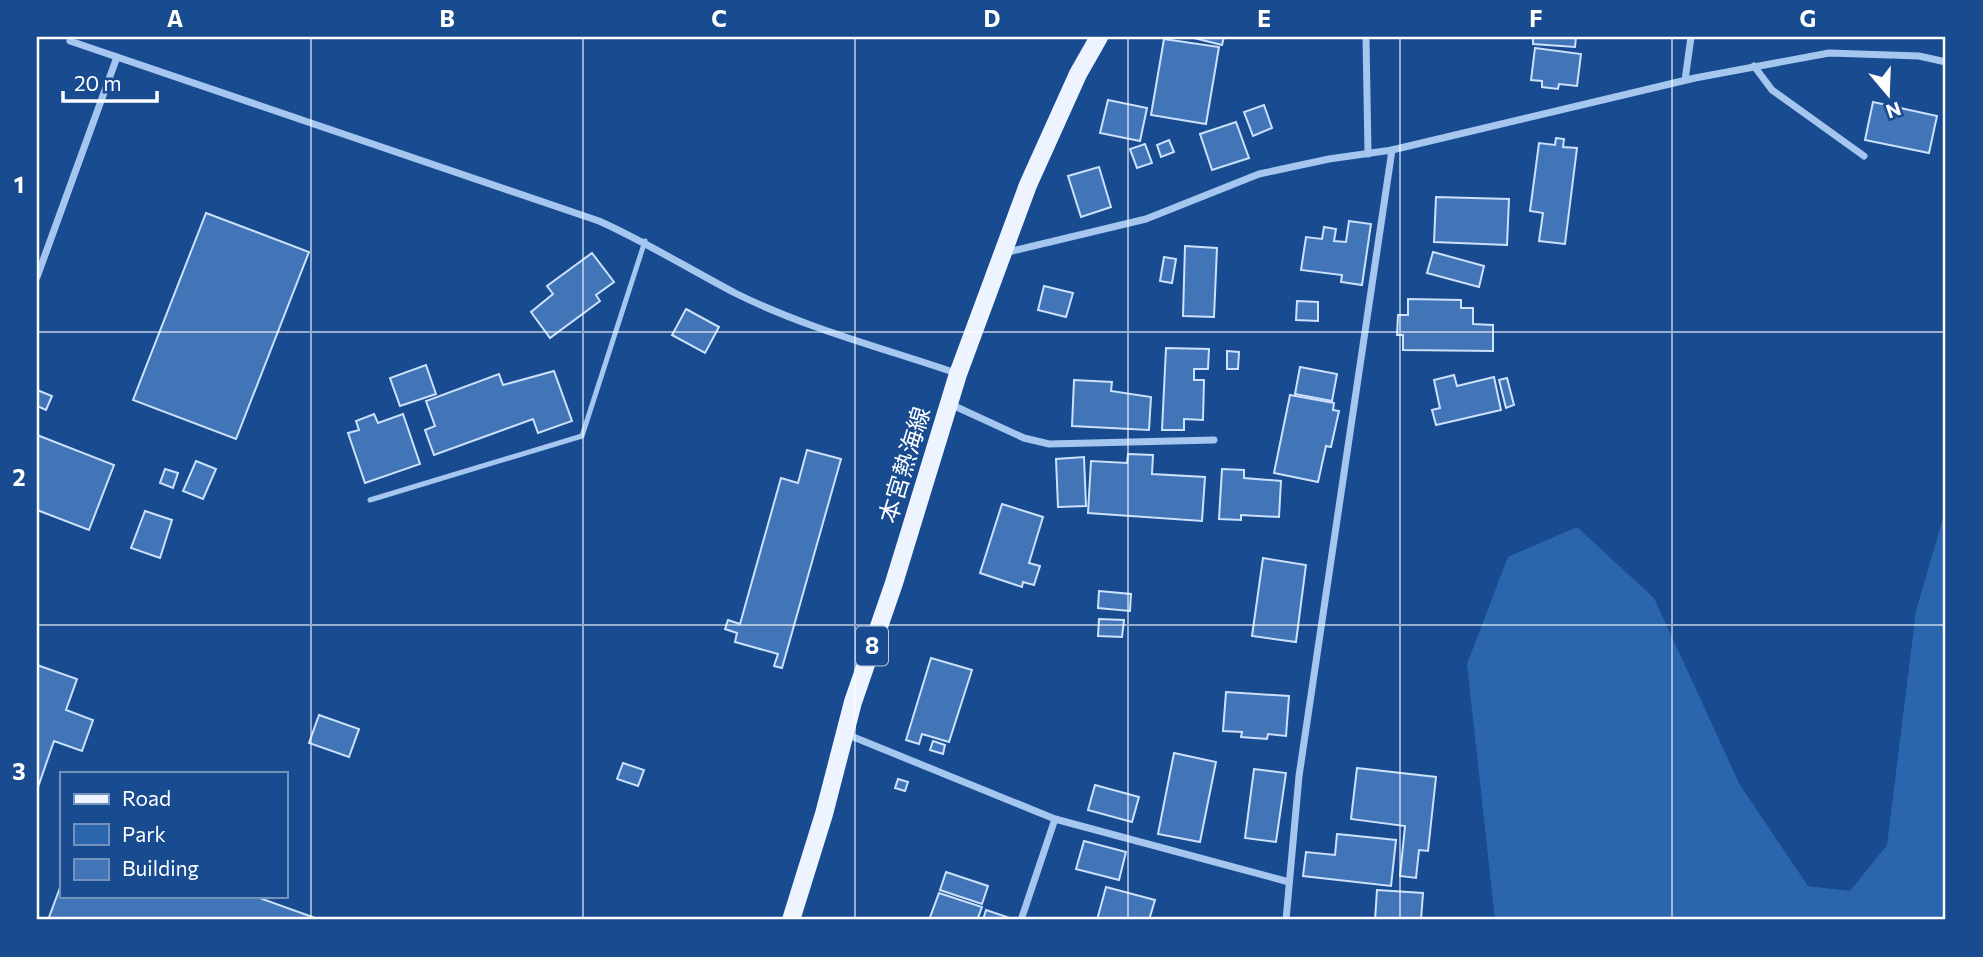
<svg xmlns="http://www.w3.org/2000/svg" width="1983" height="957" viewBox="0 0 1983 957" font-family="Commissioner,'Noto Sans JP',sans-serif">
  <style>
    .green { fill: #2b65ae }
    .building { fill: #4175b8; stroke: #cce1fb; stroke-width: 2 }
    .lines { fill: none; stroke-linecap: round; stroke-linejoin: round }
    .service { stroke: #a5c6ef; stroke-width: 5 }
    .minor { stroke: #a5c6ef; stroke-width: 7 }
    .primary { stroke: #edf4ff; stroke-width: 18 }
    .grid { fill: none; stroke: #fff; stroke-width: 2; stroke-opacity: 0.55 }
    .labels { text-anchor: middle; stroke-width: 6; stroke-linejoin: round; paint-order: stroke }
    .shield { fill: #184b8f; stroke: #bac9dd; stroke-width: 2 }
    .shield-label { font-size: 23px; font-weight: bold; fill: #fff }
    .street-label { font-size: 24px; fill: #fff; stroke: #184b8f }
    .neatline { fill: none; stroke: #fff; stroke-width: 2.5 }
    .grid-label { font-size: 23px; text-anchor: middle; font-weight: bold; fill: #fff }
  </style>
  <rect width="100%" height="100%" fill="#184b8f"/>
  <polygon class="green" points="1946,508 1946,920 1495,920 1467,664 1508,557 1577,527 1654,598 1740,785 1808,886 1850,891 1887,845 1916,611"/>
  <g class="building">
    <polygon points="1190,37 1224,37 1222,45"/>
    <polygon points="1533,37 1576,37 1575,47 1533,44"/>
    <polygon points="1164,39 1219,47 1206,124 1151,115"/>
    <polygon points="1535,48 1581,54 1577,86 1559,84 1558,89 1542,87 1542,81 1531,80"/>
    <polygon points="1108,100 1147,108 1140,141 1100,133"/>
    <polygon points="1873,102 1937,116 1929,153 1865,140"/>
    <polygon points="1264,105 1272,128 1253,136 1244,112"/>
    <polygon points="1236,122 1249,158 1212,170 1200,134"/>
    <polygon points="1556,138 1564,139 1563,147 1577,148 1565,244 1539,241 1543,213 1530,211 1539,143 1555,145"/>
    <polygon points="1169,140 1174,152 1161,157 1157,145"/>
    <polygon points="1145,144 1152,163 1137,168 1130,149"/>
    <polygon points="1099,167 1111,207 1081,217 1068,176"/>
    <polygon points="1436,197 1509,199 1507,245 1434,242"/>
    <polygon points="206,213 309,252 236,439 133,400"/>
    <polygon points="1349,221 1371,224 1362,285 1341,282 1342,275 1301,270 1306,237 1322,239 1324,227 1336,229 1334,241 1346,242"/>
    <polygon points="1185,246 1217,248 1214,317 1183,316"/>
    <polygon points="1433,252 1484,266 1479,287 1427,273"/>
    <polygon points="592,253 614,282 596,295 600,301 550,338 531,312 553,294 547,286"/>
    <polygon points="1164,257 1176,259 1172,283 1160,281"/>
    <polygon points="1044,286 1073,293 1066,317 1038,310"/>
    <polygon points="1408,299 1461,300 1461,308 1473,308 1473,324 1493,325 1493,351 1403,350 1403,335 1397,335 1398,315 1408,315"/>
    <polygon points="1297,301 1318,302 1318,321 1296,320"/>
    <polygon points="686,309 719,327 705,353 672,335"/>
    <polygon points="1166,348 1209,349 1208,369 1194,369 1194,380 1204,380 1203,420 1184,419 1184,430 1162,430"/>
    <polygon points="1227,351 1239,352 1238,369 1227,369"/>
    <polygon points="426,365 436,394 400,406 390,378"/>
    <polygon points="1300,367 1337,374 1332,401 1295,394"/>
    <polygon points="554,371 572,421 538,433 533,419 434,455 425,430 435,426 426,401 499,374 503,385"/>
    <polygon points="1454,375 1457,386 1494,377 1501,410 1436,425 1432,410 1440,408 1434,380"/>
    <polygon points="1507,378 1514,405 1506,408 1499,380"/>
    <polygon points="1074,380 1112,382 1111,391 1151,397 1149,430 1072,426"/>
    <polygon points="37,390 52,396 46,410 37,406"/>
    <polygon points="1290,395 1334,403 1333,410 1339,411 1331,447 1326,446 1318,482 1274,473"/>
    <polygon points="374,414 378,423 403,414 420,464 365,483 348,433 359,430 356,421"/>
    <polygon points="37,435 114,465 89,530 37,510"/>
    <polygon points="807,450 841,459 782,668 774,666 778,654 735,642 737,633 725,629 728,620 740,624 781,478 798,483"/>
    <polygon points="1128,454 1153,455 1152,474 1205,477 1202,521 1088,513 1091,461 1127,463"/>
    <polygon points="1084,457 1086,506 1058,507 1056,459"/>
    <polygon points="196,461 216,469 203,499 183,491"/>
    <polygon points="165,469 178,473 173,488 160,483"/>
    <polygon points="1222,469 1244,470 1244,478 1281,481 1279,517 1241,515 1241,520 1219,519"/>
    <polygon points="1002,504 1043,517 1029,563 1040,566 1034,585 1023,582 1022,587 980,573"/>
    <polygon points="145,511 172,520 160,558 131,548"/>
    <polygon points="1263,558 1306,565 1296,642 1252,636"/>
    <polygon points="1099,591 1131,594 1130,611 1098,608"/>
    <polygon points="1099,619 1124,620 1122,637 1098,636"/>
    <polygon points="931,658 972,670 949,742 922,734 919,744 906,740"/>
    <polygon points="37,665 77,679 66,710 93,720 82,751 54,741 37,790"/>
    <polygon points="1226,692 1289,696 1286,736 1268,734 1267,739 1241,737 1242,732 1223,731"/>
    <polygon points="319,715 359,729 349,757 309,743"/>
    <polygon points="933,741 945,745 943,754 930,750"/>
    <polygon points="1174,753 1216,762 1200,842 1158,834"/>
    <polygon points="623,763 644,770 638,786 617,779"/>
    <polygon points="1357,768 1436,777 1428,851 1419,850 1416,878 1400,876 1405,826 1351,819"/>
    <polygon points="1254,769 1286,773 1276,842 1245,838"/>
    <polygon points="898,779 908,782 905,791 895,788"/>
    <polygon points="1095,785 1139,797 1132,822 1088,810"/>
    <polygon points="1337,834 1396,840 1391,886 1303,876 1306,852 1335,855"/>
    <polygon points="1084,841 1126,852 1119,880 1076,869"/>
    <polygon points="946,872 988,886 982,904 940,890"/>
    <polygon points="61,885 61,896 254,896 318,919 48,920"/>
    <polygon points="1106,887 1155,900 1149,920 1097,920"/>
    <polygon points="1377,890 1423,893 1421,920 1375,920"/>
    <polygon points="939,893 982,907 977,920 929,920"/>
    <polygon points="986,910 1010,918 1009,920 983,920"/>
  </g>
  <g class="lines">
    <polyline class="service" points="370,500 582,436 645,241"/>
    <g class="minor">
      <polyline points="1366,37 1368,154"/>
      <path d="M70 41 599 221C646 242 689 269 735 293 805 328 883 348 956 373"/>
      <polyline points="1754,66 1772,90 1864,156"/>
      <polyline points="1685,80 1691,37"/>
      <polyline points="1004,253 1146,219 1259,174 1329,159 1392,150 1695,78 1829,53 1919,56 1946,62"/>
      <polyline points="37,277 117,57"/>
      <polyline points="950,404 1024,438 1049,444 1214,440"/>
      <polyline points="846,734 1055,819 1289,882"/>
      <polyline points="1021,920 1055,819"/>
      <polyline points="1286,920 1299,776 1392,150"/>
    </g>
    <polyline class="primary" points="791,920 824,814 853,702 894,583 958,374 1028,185 1078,74 1099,37"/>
  </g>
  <path class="grid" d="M311 37V920M583 37V920M855 37V920M1128 37V920M1400 37V920M1672 37V920M37 332H1946M37 625H1946"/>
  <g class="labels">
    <rect class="shield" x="856" y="626.5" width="32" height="39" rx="5"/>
    <g class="shield-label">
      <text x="872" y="654">8</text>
    </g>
    <g class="street-label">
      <text transform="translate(905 465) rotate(-73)" y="8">本宮熱海線</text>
    </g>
  </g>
  <rect width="1983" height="957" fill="none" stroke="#184b8f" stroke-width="77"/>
  <rect x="60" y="772" width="228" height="126" fill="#184b8f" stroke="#7493bc" stroke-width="2"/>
  <rect x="74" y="794" width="35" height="10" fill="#edf4ff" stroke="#7493bc" stroke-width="2"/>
  <text x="122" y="806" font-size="21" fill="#ffffff">Road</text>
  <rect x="74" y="824" width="35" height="21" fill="#2b65ae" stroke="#7493bc" stroke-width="2"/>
  <text x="122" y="842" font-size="21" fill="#ffffff">Park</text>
  <rect x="74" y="859" width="35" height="21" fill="#4175b8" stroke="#7493bc" stroke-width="2"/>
  <text x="122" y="876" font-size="21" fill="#ffffff">Building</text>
  <g transform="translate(1888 94) rotate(161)" stroke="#184b8f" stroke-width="5" paint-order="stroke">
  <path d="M0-5L12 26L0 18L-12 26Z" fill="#ffffff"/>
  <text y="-10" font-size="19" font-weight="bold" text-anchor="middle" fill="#ffffff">N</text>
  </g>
  <path d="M63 91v10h94v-10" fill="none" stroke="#ffffff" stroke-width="3.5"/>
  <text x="74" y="91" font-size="21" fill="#ffffff" stroke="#184b8f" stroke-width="5" paint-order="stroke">20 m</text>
  <rect x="38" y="38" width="1906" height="880" class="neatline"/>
  <g class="grid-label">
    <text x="175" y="27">A</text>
    <text x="447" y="27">B</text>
    <text x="719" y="27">C</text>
    <text x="992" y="27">D</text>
    <text x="1264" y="27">E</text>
    <text x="1536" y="27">F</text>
    <text x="1808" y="27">G</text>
    <text x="19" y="193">1</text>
    <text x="19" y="486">2</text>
    <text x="19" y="780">3</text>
  </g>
</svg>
